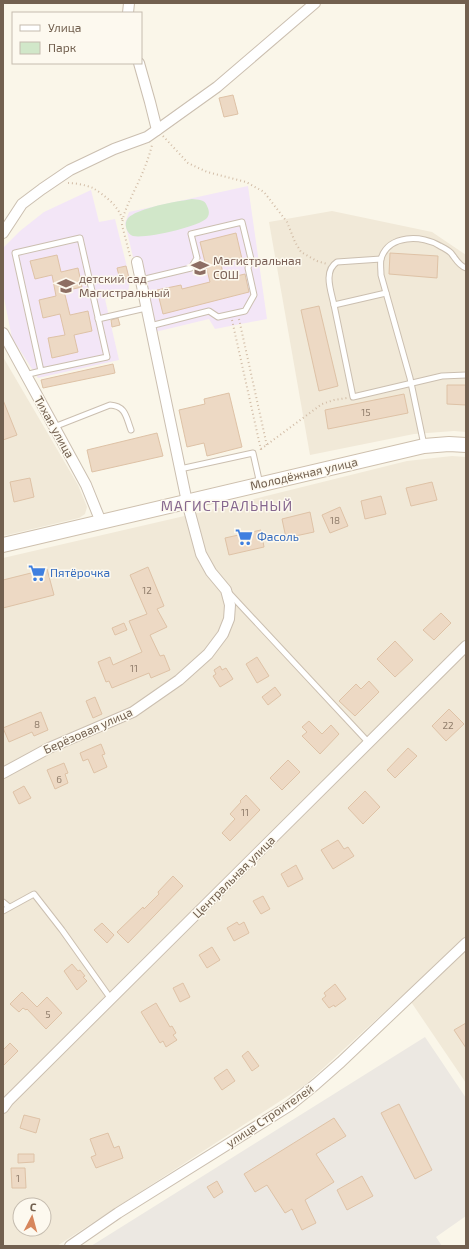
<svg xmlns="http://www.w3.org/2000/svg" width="469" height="1249" viewBox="0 0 469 1249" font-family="'Exo 2',sans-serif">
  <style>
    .residential { fill: #f1e9d8; fill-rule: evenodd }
    .industrial { fill: #ece8e2 }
    .education { fill: #f3e6f7 }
    .green { fill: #d1e7c9 }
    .building { fill: #edd9c4; stroke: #dec2a6 }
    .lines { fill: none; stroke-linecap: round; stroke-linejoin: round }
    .lane-casing { stroke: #cbbfb0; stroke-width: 7 }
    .street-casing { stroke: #cbbfb0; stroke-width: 12 }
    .secondary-casing { stroke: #cec0ae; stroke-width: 16 }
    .path { stroke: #d2bda7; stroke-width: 2; stroke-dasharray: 1 3; stroke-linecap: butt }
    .lane { stroke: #fff; stroke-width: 5 }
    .street { stroke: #fff; stroke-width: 10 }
    .secondary { stroke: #fff; stroke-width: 14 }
    .labels { text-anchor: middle; stroke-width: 3; stroke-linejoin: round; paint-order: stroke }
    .number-label { font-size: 10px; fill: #917e6c }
    .education-label { font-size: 12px; fill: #785e54; stroke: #fdf9ef; text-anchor: start }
    .street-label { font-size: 12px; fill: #72604f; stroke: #fdf9ef }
    .shop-label { font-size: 12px; fill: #366cbe; stroke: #fdf9ef; text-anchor: start }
    .quarter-label { font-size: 14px; letter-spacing: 1px; fill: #86678e; stroke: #fdf9ef }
  </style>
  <rect width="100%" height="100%" fill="#faf6e9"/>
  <g class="residential">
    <polygon points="332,211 432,232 466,255 466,432 454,431 414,434 310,455 269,222"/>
    <polygon points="3,357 78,485 87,507 85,514 79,518 3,536"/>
    <path d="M452 456 466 457V1083L405 993 305 1085 57 1246H3V558L206 511 407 461ZM20 1205H44V1229H20Z"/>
  </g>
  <polygon class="industrial" points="425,1037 466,1098 466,1216 436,1237 442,1246 91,1246"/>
  <g class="education">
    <polygon points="248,186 267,319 215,329 209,319 155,332 139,257 133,257 125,223 129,212"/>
    <polygon points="91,190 99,222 115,219 130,279 128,294 105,299 119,360 38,378 12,338 3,293 3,248 20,231 44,212"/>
  </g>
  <path class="green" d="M192 199C198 200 205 199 207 206 209 210 210 214 207 218 199 227 145 239 133 236 127 234 123 224 128 218 130 216 135 213 138 212 155 205 174 202 192 199Z"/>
  <g class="building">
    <polygon points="233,95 238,114 224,117 219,98"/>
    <polygon points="236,233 242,259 221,264 224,279 245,274 249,292 163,314 157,290 181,285 182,289 210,282 200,242"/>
    <polygon points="390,253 438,256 437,278 389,274"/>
    <polygon points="57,255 61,272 78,268 82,287 64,291 70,315 88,311 92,331 74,335 78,352 52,358 48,338 65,335 60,314 43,318 39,300 56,296 52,275 35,279 30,261"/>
    <polygon points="126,266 129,278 120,280 117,268"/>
    <polygon points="319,306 338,386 319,391 301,310"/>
    <polygon points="118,318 120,325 112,327 111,320"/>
    <polygon points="113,364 115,373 43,388 41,380"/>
    <polygon points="447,385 466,385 466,405 447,404"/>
    <polygon points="229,393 242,447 207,456 204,443 187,447 179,410 205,404 204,399"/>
    <polygon points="404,394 408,413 328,429 325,410"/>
    <polygon points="3,400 17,435 3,440"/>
    <polygon points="157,433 163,456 92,472 87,450"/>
    <polygon points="30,478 34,497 14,502 10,482"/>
    <polygon points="432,482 437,500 411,506 406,488"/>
    <polygon points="381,496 386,514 365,519 361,501"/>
    <polygon points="340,507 348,526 330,533 322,515"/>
    <polygon points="310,512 314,532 286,538 282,519"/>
    <polygon points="261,530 264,547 229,555 225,538"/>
    <polygon points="148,567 164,606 157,609 167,627 150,635 160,656 164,655 170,670 151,678 149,673 112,688 109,681 106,682 98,662 110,657 113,665 142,652 129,621 147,614 130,575"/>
    <polygon points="47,569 54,595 3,608 3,580"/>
    <polygon points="441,613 451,623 434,640 423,630"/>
    <polygon points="124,623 127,630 115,635 112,628"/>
    <polygon points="395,641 413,660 395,677 377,659"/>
    <polygon points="257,657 269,676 257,683 246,664"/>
    <polygon points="220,666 222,670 226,668 233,679 220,687 213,676 216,674 214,670"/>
    <polygon points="369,681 379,692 355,716 339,701 356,684 361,689"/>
    <polygon points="275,687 281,695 268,705 262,697"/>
    <polygon points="95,697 102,714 93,718 86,701"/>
    <polygon points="449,709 464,724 446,741 432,726"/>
    <polygon points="41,712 48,730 34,736 32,732 9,742 3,728"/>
    <polygon points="309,721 322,734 331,725 339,734 320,754 302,736 307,732 302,727"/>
    <polygon points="101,744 105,754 102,755 107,767 94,773 88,759 83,761 80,753"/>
    <polygon points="408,748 417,756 395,778 387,770"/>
    <polygon points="288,760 300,772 282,790 270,778"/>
    <polygon points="64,763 68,773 65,774 68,783 55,789 47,770"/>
    <polygon points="24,786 31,798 19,804 13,792"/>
    <polygon points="365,791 380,807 363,824 348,808"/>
    <polygon points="246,795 260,810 230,841 222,833 235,819 230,814 241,802 240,801"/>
    <polygon points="338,840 344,849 348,847 354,856 333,869 321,850"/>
    <polygon points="296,865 303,879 288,887 281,874"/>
    <polygon points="173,876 183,886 128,943 117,932 143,907 144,909 159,894 158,892"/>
    <polygon points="263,896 270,909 261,914 253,901"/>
    <polygon points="237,922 239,925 244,922 249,933 234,941 227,928"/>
    <polygon points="102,923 114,935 107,943 94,930"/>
    <polygon points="212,947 220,960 207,968 199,955"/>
    <polygon points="72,964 78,971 80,970 85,976 83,977 87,981 77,990 64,971"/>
    <polygon points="183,983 190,997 180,1002 173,988"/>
    <polygon points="335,984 346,999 335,1007 334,1005 329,1008 322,999 326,996 324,993"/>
    <polygon points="22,992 37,1007 47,997 62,1013 46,1029 27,1009 26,1010 23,1008 19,1012 10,1004"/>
    <polygon points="156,1003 170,1027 172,1026 176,1033 173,1035 177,1040 166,1047 163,1041 160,1043 141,1012"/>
    <polygon points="466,1023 466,1048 454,1030"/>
    <polygon points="10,1043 18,1051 3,1066 3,1050"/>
    <polygon points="248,1051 259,1066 252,1071 242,1056"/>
    <polygon points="227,1069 235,1081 222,1090 214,1078"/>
    <polygon points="399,1104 432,1170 415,1179 381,1113"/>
    <polygon points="24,1115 40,1119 36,1133 20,1128"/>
    <polygon points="334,1118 346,1136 316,1154 334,1182 305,1200 316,1223 302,1230 292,1209 285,1213 267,1185 255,1192 244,1174"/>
    <polygon points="108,1133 114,1148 119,1146 123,1158 96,1168 91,1157 96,1155 90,1139"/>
    <polygon points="18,1154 34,1154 34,1162 18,1163"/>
    <polygon points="11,1168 25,1168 26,1188 12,1188"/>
    <polygon points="362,1176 373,1196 347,1210 337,1190"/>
    <polygon points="217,1181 223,1192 214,1198 207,1187"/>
  </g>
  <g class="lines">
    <g class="lane-casing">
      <g id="lane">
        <polyline points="141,280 191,268 197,258 191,234 242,222 251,259 248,268 254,295 245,311 218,317 209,311 150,326"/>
        <polyline points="386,293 334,305 353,397 442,376 466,375"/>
        <path d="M334 305C331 291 323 271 337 262L381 259"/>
        <polyline points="98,319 146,308"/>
        <polyline points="25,375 41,371 107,357 80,238 15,253 41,371"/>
        <path d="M54 427 110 405C126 406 126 417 131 430"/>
        <path d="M424 445 410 378 381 275C381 270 380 263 381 259 388 234 423 235 440 246 444 248 448 250 451 253 456 259 458 265 466 268"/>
        <polyline points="180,469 253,453 260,484"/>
        <polyline points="230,594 369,743"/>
        <polyline points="3,902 9,907"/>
        <polyline points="3,911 34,894 62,930 111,999"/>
      </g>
    </g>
    <g class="street-casing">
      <g id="street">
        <polyline points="128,13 129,3"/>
        <polyline points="139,63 150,102 157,130"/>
        <polyline points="3,233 22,204 42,189 70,170 114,149 147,137 157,130 217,87 315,3"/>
        <polyline points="3,333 86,485 101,522"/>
        <polyline points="3,773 49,748 133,712 179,680 208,654 223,634 229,619 230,605 226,590 211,572 201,554 187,502 137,262"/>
        <polyline points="3,1108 8,1101 466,646"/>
        <polyline points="70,1246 118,1213 289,1106 316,1084 341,1062 466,943"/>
      </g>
    </g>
    <g class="secondary-casing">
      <polyline id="secondary" points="3,545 424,446 449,444 466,445"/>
    </g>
    <g class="path">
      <polyline points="163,136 188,163 207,172 246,182 264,192 287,222 295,242 301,252 317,261 327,264"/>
      <path d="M68 183C75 183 86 185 93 188 104 195 119 206 122 219"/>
      <path d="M130 256 122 225C123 212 130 201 135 189 142 175 148 161 152 145"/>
      <polyline points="239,319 267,446"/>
      <polyline points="232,320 261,450"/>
      <polyline points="261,449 322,404 334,400 347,398"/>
    </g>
    <use href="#lane" class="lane"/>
    <use href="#street" class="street"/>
    <use href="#secondary" class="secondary"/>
  </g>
  <defs>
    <g id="school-bare" transform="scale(1.38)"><path d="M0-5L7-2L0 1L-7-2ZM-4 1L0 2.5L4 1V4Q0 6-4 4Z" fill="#8d6e63" stroke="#fdf9ef" stroke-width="2.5" paint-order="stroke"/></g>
    <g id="supermarket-bare" transform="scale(1.38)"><path d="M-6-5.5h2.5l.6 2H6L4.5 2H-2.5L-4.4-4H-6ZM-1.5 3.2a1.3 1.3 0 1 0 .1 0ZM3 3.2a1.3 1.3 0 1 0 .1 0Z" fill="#3f7fe0" stroke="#fdf9ef" stroke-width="2.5" paint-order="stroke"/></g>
  </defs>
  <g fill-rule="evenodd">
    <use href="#school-bare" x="200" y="268"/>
    <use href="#school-bare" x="66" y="286"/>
    <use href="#supermarket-bare" x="244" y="537"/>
    <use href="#supermarket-bare" x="37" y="573"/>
  </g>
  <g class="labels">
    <g class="number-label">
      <text x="366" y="416">15</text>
      <text x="335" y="524">18</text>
      <text x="147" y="594">12</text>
      <text x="134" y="672">11</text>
      <text x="37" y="728">8</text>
      <text x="448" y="729">22</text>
      <text x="59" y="783">6</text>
      <text x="245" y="816">11</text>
      <text x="48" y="1018">5</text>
      <text x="18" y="1182">1</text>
    </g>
    <g class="education-label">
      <text x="213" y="265">Магистральная<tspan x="213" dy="14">СОШ</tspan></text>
      <text x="79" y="283">детский сад<tspan x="79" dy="14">Магистральный</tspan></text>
    </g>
    <g class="street-label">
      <text transform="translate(54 427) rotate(61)" y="4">Тихая улица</text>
      <text transform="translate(304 474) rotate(-13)" y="4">Молодёжная улица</text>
      <text transform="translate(88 731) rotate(-24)" y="4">Берёзовая улица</text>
      <text transform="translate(234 877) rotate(-45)" y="4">Центральная улица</text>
      <text transform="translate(270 1116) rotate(-34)" y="4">улица Строителей</text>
    </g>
    <g class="shop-label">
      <text x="257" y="541">Фасоль</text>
      <text x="50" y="577">Пятёрочка</text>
    </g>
    <g class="quarter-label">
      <text x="227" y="511">МАГИСТРАЛЬНЫЙ</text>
    </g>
  </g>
  <rect width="469" height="1249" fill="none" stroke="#72604f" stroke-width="8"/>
  <rect x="12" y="12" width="130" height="52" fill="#fdf9ef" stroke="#c5bcaf"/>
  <rect x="20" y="25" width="20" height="6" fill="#ffffff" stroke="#c5bcaf"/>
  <text x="48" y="32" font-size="12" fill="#72604f">Улица</text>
  <rect x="20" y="42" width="20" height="12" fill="#d1e7c9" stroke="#c5bcaf"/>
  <text x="48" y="52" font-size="12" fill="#72604f">Парк</text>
  <g transform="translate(32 1217) rotate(6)"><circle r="19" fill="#fdf9ef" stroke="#c5bcaf"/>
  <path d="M0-3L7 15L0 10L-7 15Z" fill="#d7865c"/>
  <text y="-6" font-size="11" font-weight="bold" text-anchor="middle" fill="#72604f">С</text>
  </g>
</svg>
